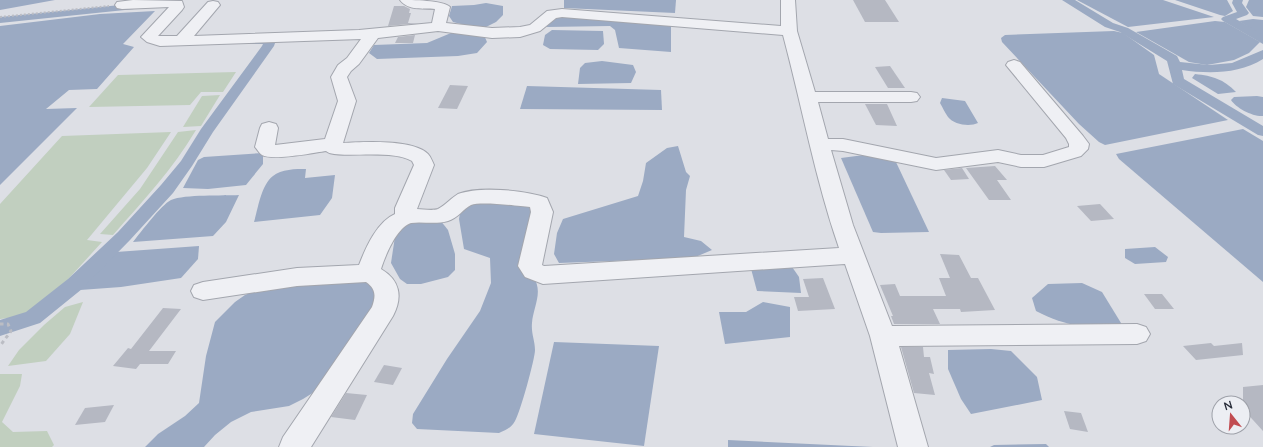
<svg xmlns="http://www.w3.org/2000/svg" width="1263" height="447" viewBox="0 0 1263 447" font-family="Lato,sans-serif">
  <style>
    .green { fill: #c1cfbf }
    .water { fill: #9baac3 }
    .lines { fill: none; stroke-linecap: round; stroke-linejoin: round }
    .canal { fill: #9baac3; fill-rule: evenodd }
    .building { fill: #b5b8c2 }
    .minor-casing { stroke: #a3a6ae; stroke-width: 2 }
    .path-far1 { stroke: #bbbdc4; stroke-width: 2; stroke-dasharray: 2 2; stroke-linecap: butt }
    .path { stroke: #bbbdc4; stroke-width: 3; stroke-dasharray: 3.5 3.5; stroke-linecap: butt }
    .minor { fill: #eff0f4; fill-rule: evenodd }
  </style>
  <rect width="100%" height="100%" fill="#dddfe5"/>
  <g class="green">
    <polygon points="236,72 223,92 201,92 190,105 89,107 118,75"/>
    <polygon points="220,95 201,126 183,127 202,96"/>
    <path d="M196 130C173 169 142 202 113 235L100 234 140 189 178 132Z"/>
    <polygon points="171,132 147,168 87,240 102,242 51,298 25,316 0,319 0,204 62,136"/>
    <polygon points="83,302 70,334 46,361 8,366 19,350 44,325 65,307"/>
    <polygon points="0,374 22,374 20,386 2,422 13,432 47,431 54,445 52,447 0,447"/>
  </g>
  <g class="water">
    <polygon points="0,0 55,0 0,10"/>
    <polygon points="564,0 676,0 675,13 564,8"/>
    <polygon points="1077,0 1163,0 1214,17 1128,27"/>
    <polygon points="1175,0 1227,0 1233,11 1225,16 1220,15"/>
    <polygon points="1249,0 1263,0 1263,17 1253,16 1246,7"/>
    <polygon points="486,3 503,6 503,15 496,22 486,27 465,25 453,22 449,16 452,6 474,5"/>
    <polygon points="155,11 123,44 134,47 97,89 69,90 46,109 77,108 0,185 0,26 100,14"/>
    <polygon points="551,16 671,22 671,52 619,48 615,30 610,26 547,27 545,23"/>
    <polygon points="1253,19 1263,20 1263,37 1239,21"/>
    <polygon points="1215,21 1225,22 1260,42 1249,53 1234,60 1207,65 1189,62 1136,32"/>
    <polygon points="552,30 603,31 604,44 598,50 550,49 543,45 545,35"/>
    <polygon points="466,31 484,35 487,42 477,53 458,56 377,59 369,53 374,45 427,43 451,33"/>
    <polygon points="1114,31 1123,33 1154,55 1159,74 1228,120 1105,145 1099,142 1079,124 1002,42 1001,38 1005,35"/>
    <polygon points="602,61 633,65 636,72 631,83 578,84 580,68 585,63"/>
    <path d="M1195 74C1213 76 1223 79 1236 92L1218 94 1192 78Z"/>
    <polygon points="527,86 661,90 662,110 520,109"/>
    <path d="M1257 96 1263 97V116C1253 117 1236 108 1231 100L1234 97Z"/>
    <path d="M942 98 965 101 978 123C970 127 954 125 948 117 945 113 943 108 940 103Z"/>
    <polygon points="1243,129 1263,141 1263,282 1119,159 1116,154"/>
    <polygon points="678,146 686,172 690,176 686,190 684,237 701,241 712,250 693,258 559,263 554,254 557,233 563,219 638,196 643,181 646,163 667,148"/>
    <polygon points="263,153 263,164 246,185 208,189 183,188 198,160 204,157"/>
    <polygon points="864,155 895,160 929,232 881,233 873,232 841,158"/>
    <path d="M306 169 305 178 335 175 332 198 320 215 254 222C258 209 261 185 273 176 281 169 296 169 306 169Z"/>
    <path d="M239 195 226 222 213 236 133 242C141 232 161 205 171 200 185 194 223 196 239 195Z"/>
    <path d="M473 202 533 204V277C544 291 533 308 532 323 531 333 535 341 535 350 535 359 520 413 515 421 511 428 506 430 499 433L417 429 412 423 413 414 447 359 480 311 491 283 490 258 464 249 459 219 460 213Z"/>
    <polygon points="440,220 448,230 455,254 455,270 448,277 421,284 407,284 400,279 391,263 396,230 405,222"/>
    <polygon points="199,246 198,259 181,278 121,287 80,290 99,265 116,252"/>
    <polygon points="1155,247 1168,257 1166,262 1135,264 1125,258 1125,249"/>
    <polygon points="790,264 799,277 801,293 757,291 750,265"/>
    <polygon points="364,277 382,293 319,389 303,399 289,406 251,412 231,422 215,435 204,447 145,447 158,434 185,416 199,403 206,356 215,322 235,302 245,295 260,289 312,285"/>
    <path d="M1082 283 1102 292 1121 323 1123 329C1090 328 1066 327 1036 311L1032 298 1048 284Z"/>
    <polygon points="763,302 790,307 790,337 725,344 719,312 746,312"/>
    <polygon points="554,342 659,346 644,446 534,434"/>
    <polygon points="991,349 1011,351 1037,377 1042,400 971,414 961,399 948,369 948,350"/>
    <polygon points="728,440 873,447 728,447"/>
    <polygon points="1046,444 1049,447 990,447 994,445"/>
  </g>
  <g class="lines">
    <g class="canal">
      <path d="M1062 0H1075L1113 23 1128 28 1177 56 1180 62 1209 65 1232 63 1263 50V59C1239 74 1209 74 1182 70L1184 79 1263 126V136L1258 135 1173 84 1167 61 1120 32 1105 27Z"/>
      <polygon points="1233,0 1243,0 1242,3 1249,13 1247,15 1236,19 1263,35 1263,44 1223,21 1221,19 1223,17 1237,12 1232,3"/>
      <polygon points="140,3 144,4 145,6 144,8 0,23 0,17"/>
      <polygon points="270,36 274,37 276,40 274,46 213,132 192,166 173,193 130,240 82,289 40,323 0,336 0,320 26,312 68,279 118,232 161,185 181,161 201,129 262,46 263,44 246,44 244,41 246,38"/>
    </g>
  </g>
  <g class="building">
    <polygon points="853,0 885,0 899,22 865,22"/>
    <polygon points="394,6 404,6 410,9 409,13 411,13 408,23 419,23 388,26"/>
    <polygon points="415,35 413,43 395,43 398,37"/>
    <polygon points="890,66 905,88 888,88 875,67"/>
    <polygon points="450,85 468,86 457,109 438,108"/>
    <polygon points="865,104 887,104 897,126 876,125"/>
    <polygon points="995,166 1007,180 997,180 1011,200 989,200 966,168"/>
    <polygon points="962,168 969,179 951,180 944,170"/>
    <polygon points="1100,204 1114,219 1091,221 1077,206"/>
    <polygon points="940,254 959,255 971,278 978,278 995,310 961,312 960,309 933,309 940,324 894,324 891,316 893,316 880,285 895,284 900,296 946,296 939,278 950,278"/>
    <polygon points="823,278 835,309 798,311 794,297 809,297 803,279"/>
    <polygon points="1144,294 1162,294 1174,309 1155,309"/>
    <polygon points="163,308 181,309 149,351 176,351 168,364 140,364 136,369 113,366 128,348 131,349"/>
    <polygon points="1211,343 1214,346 1242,343 1243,355 1196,360 1183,346"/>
    <polygon points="901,347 923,347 924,357 930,357 934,374 929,373 935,395 914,393"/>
    <polygon points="384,365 402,368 393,385 374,382"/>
    <polygon points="1263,385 1263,431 1243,409 1243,387"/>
    <polygon points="346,393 367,395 355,420 331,417"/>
    <polygon points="114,405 105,422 75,425 85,408"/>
    <polygon points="1064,411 1081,413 1088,432 1070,429"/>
  </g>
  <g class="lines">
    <g class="minor-casing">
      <path id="minor" d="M133 0 182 1 184 7 182 10 158 36H177L208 2 213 1 218 2 220 5 194 36 359 30 432 23 435 9C424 8 408 11 400 0 412 0 443 0 450 7L446 23 492 28 520 27 530 25 547 11 562 9 781 26V0H795L797 31 815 92H911L917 93 920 97 917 101 911 102H818L828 139H843L936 158 998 150 1021 155H1043L1069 147V144L1066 138 1006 65 1008 62 1014 60 1020 62 1083 136 1089 144 1088 149 1081 156 1044 167H1021L998 162 936 170 843 151 831 150 853 225 892 326 1137 324 1146 327 1150 334 1146 341 1137 344 899 346 928 447H898L870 336 845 264 543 284 525 277 518 266 531 212 530 207C518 206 481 201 471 205 463 209 458 218 448 221 434 225 423 221 411 223 397 227 385 256 381 269 400 280 403 297 393 316L311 447H279L283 437 372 307C376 296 376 289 366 282L297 286 203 300 194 297 191 291 194 285 203 282 297 268 359 265C366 247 377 222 395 214V208L414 165 412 161C391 148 335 160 326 151 313 153 272 161 262 155 259 153 257 149 255 147L260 128 262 124 269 122 276 124 278 128 275 145 325 139 338 101 331 77 338 65 347 58 361 39 160 46 147 42 141 37 169 7 122 9 117 8 115 5 117 2ZM562 17 783 35C802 106 815 179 839 248L544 266 542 265 553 212 547 198C526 190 479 186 458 194 451 198 446 205 438 209 432 211 423 209 417 209L434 165C432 161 431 157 428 154 413 139 363 142 343 143L356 101 347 77 351 71 359 64 378 38 438 31 492 38 520 37 540 31 556 18Z"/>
    </g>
    <polyline class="path-far1" points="0,17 109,6"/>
    <polyline class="path" points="0,324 8,324 11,331 0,346"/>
    <use href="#minor" class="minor"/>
  </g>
  <g transform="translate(1231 415) rotate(343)"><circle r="19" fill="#eceef3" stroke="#9ea1a9"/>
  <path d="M0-3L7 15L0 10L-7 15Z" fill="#c14c51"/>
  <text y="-6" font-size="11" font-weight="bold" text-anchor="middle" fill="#282d3a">N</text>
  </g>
</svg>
